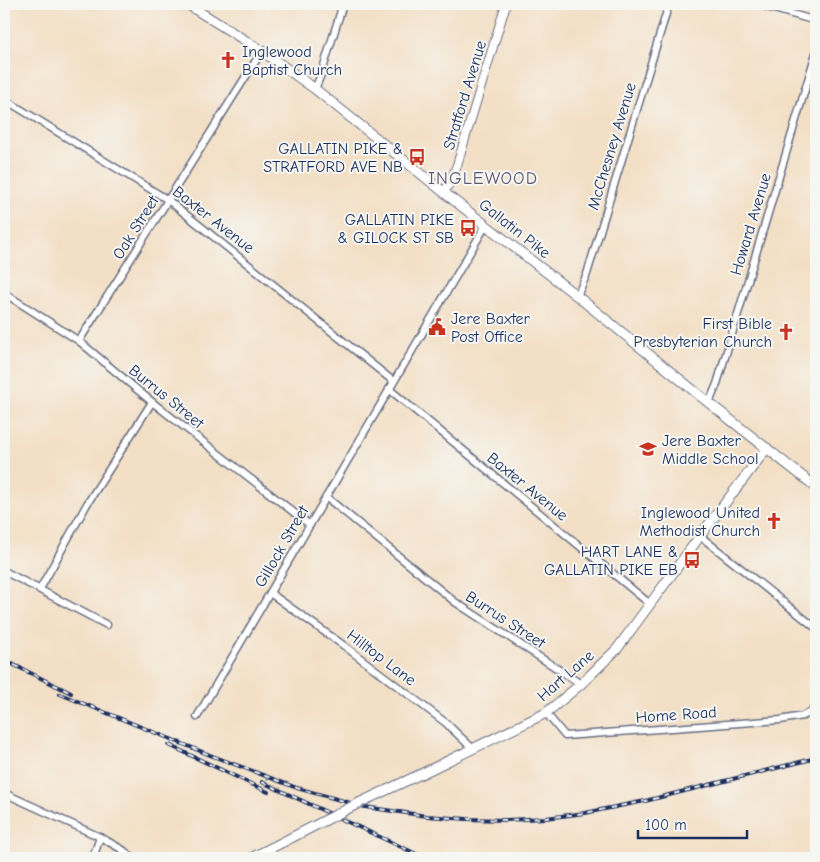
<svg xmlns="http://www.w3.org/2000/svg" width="820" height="862" viewBox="0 0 820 862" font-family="'Comic Neue',sans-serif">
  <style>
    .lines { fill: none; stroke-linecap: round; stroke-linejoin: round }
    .minor-casing { stroke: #676d82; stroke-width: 9 }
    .tertiary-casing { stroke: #676d82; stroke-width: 10 }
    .secondary-casing { stroke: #676d82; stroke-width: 11 }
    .minor { stroke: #fff; stroke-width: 6 }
    .tertiary { stroke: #fff; stroke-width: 8 }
    .secondary { stroke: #fff; stroke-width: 9 }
    .rail-casing { stroke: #1b2f5e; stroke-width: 4 }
    .rail { stroke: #f6f6f2; stroke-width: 2; stroke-dasharray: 5.5; stroke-linecap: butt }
    .secondary-bridge-casing { stroke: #676d82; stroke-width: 11; stroke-linecap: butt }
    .secondary-bridge { stroke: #fff; stroke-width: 9 }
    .labels { text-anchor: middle; stroke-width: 4; stroke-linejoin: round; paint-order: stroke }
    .poi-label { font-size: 16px; fill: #1b2f5e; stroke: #f6f6f2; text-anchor: end }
    .street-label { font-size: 16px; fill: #1b2f5e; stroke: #f6f6f2 }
    .neighbourhood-label { font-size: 18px; letter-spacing: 1px; fill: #5f5875; stroke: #f6f6f2 }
  </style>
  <rect width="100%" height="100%" fill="#f6f6f2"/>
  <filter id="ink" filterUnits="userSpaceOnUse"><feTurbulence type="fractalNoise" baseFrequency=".02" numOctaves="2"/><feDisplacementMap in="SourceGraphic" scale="10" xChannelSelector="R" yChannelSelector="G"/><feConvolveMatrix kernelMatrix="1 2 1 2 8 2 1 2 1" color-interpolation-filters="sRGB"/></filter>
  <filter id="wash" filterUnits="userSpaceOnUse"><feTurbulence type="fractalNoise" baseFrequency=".0096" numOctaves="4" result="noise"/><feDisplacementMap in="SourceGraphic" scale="20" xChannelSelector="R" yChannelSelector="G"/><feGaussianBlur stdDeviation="1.12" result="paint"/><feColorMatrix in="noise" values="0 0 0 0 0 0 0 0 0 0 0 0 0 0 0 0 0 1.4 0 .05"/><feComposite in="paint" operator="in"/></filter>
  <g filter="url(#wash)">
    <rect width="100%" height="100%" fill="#f3dfc5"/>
  </g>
  <g filter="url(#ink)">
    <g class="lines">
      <g class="minor-casing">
        <g id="minor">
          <polyline points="757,4 816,21"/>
          <polyline points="315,89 322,72 343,4"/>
          <polyline points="4,99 168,200 393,381"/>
          <polyline points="4,293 79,341 152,402 310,525"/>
          <polyline points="577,296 587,274 669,4"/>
          <polyline points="79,341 262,51"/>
          <polyline points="389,389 650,604"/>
          <polyline points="709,403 717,384 816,53"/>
          <polyline points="326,497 455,602 581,684"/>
          <polyline points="700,536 816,628"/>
          <polyline points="4,571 107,625"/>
          <polyline points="40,589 87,504 152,402"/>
          <polyline points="270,593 343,645 446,723 473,749"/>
          <polyline points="546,713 565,736 780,720 803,716 816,709"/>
          <polyline points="197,717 486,225"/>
          <polyline points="4,793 100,837 123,850 133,858"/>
          <polyline points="93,858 100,837"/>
        </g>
      </g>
      <g class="tertiary-casing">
        <polyline id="tertiary" points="444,192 451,181 457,165 506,4"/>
      </g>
      <g class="secondary-casing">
        <g id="secondary">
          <polyline points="187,4 262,51 315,89 451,198 577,296 709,403 816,487"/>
          <polyline points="423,773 546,713 581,684 617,649 700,536 767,448"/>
          <polyline points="251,858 283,842"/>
        </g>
      </g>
      <use href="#minor" class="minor"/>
      <use href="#tertiary" class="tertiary"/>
      <use href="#secondary" class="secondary"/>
      <g class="rail-casing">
        <g id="rail">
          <polyline points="4,660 71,693"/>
          <polyline points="60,694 210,755 297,788 365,807 427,816 467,819 506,820 546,818 585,813 645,801 816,758"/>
          <polyline points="169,745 268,792"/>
          <polyline points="262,782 425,858"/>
        </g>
      </g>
      <use href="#rail" class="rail"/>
      <g class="secondary-bridge-casing">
        <polyline id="secondary-bridge" points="283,842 361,802 423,773"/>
      </g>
      <use href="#secondary-bridge" class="secondary-bridge"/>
    </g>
  </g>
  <defs>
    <g id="church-bare" transform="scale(1.35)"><path d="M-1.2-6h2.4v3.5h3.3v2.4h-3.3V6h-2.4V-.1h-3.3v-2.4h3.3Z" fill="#c8321e" stroke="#f6f6f2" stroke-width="2.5" paint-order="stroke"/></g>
    <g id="bus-bare" transform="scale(1.35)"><path d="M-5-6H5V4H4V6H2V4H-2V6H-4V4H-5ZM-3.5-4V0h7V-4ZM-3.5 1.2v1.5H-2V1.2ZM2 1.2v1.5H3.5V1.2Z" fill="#c8321e" stroke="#f6f6f2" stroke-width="2.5" paint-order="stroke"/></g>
    <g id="civic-bare" transform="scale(1.35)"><path d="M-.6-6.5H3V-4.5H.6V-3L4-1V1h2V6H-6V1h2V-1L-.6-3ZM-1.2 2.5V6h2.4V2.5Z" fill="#c8321e" stroke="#f6f6f2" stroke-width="2.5" paint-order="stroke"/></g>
    <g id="school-bare" transform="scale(1.35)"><path d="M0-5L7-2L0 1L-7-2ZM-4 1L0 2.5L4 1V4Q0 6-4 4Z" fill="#c8321e" stroke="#f6f6f2" stroke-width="2.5" paint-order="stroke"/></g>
  </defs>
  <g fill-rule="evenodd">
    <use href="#church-bare" x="228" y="60"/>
    <use href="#bus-bare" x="417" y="157"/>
    <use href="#bus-bare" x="468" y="228"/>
    <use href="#civic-bare" x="437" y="327"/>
    <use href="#church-bare" x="786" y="332"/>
    <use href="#school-bare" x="648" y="449"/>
    <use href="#church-bare" x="774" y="521"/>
    <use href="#bus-bare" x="692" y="560"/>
  </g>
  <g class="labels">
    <g class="poi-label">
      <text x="242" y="57" text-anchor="start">Inglewood<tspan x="242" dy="18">Baptist Church</tspan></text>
      <text x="403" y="154">GALLATIN PIKE &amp;<tspan x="403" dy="18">STRATFORD AVE NB</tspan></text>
      <text x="454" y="225">GALLATIN PIKE<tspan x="454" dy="18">&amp; GILOCK ST SB</tspan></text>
      <text x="451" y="324" text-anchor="start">Jere Baxter<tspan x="451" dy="18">Post Office</tspan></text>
      <text x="772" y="329">First Bible<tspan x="772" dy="18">Presbyterian Church</tspan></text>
      <text x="662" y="446" text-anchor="start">Jere Baxter<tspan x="662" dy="18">Middle School</tspan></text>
      <text x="760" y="518">Inglewood United<tspan x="760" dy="18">Methodist Church</tspan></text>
      <text x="678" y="557">HART LANE &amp;<tspan x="678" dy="18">GALLATIN PIKE EB</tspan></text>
    </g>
    <g class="street-label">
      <text transform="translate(464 95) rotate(-73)" y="6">Stratford Avenue</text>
      <text transform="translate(611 146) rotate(-73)" y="6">McChesney Avenue</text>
      <text transform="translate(214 219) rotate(38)" y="6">Baxter Avenue</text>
      <text transform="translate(750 224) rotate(-73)" y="6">Howard Avenue</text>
      <text transform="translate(135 227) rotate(-58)" y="6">Oak Street</text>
      <text transform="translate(515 228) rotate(38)" y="6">Gallatin Pike</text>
      <text transform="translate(167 396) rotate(39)" y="6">Burrus Street</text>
      <text transform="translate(528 486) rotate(39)" y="6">Baxter Avenue</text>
      <text transform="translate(281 546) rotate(-60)" y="6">Gillock Street</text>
      <text transform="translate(506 619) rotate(33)" y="6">Burrus Street</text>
      <text transform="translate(382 657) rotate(37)" y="6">Hilltop Lane</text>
      <text transform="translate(565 675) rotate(-41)" y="6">Hart Lane</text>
      <text transform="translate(676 714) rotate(-4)" y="6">Home Road</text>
    </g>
    <g class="neighbourhood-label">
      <text x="483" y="184">INGLEWOOD</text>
    </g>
  </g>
  <rect width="820" height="862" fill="none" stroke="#f6f6f2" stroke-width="20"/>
  <path d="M638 830v8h109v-8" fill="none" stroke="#1b2f5e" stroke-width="2.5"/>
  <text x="645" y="830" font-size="15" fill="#1b2f5e" stroke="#f6f6f2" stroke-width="4" paint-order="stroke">100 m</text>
</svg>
